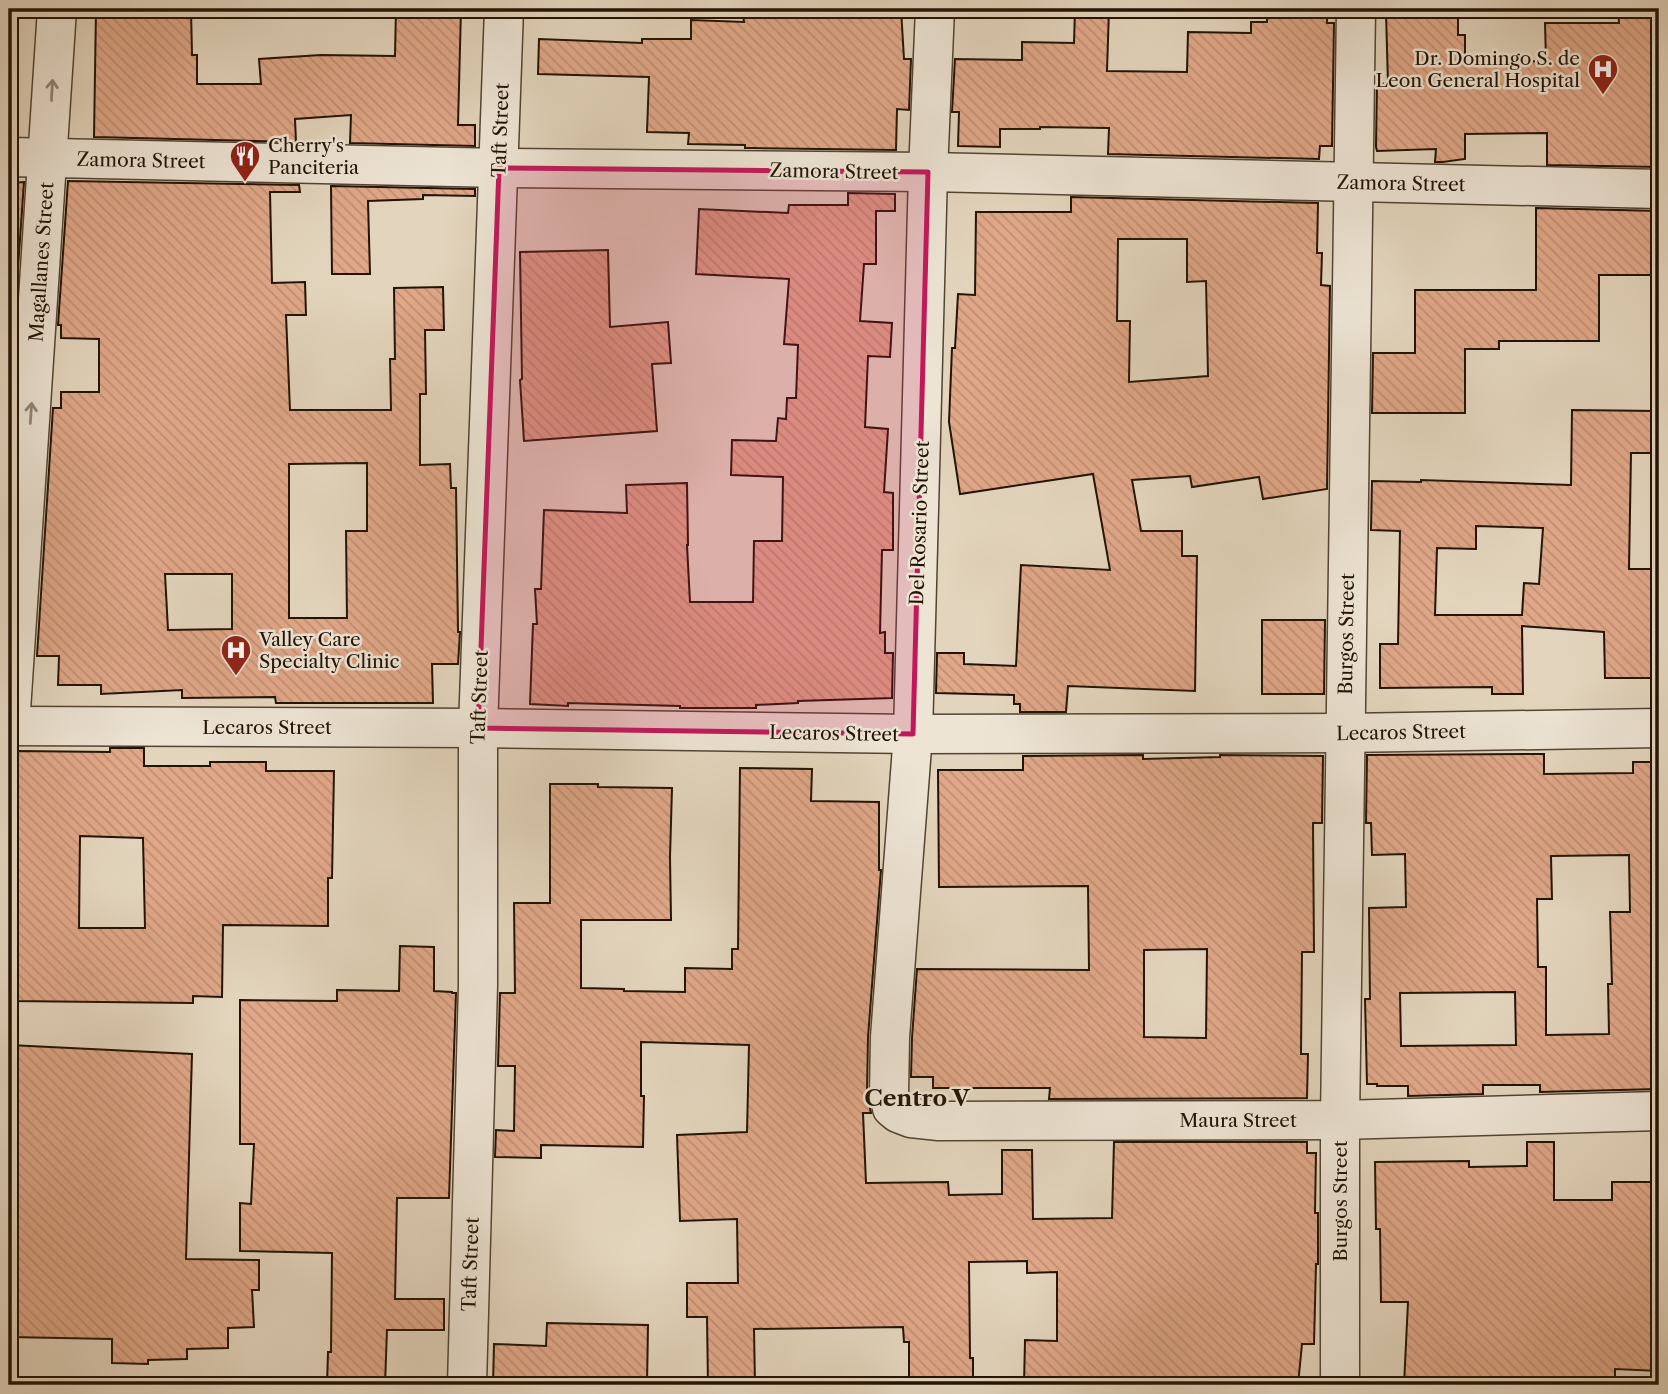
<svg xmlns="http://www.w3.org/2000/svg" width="1668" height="1394" viewBox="0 0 1668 1394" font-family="'Libre Caslon Text',serif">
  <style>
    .building { fill: url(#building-back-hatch); stroke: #231304; stroke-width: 2; fill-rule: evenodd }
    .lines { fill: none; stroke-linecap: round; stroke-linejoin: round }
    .minor-casing { stroke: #534432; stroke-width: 41 }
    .tertiary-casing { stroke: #534432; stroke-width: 41 }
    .minor { stroke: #ede4d4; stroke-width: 38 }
    .tertiary { stroke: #ede4d4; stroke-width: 38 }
    .oneway { stroke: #928676 }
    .marked { fill: #c2185b; fill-opacity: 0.2; stroke: #c2185b; stroke-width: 5; stroke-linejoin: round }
    .labels { text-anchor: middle; stroke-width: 5; stroke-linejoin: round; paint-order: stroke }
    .poi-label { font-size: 19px; fill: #231304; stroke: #ede4d4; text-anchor: start }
    .street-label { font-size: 19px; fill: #231304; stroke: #ede4d4 }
    .quarter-label { font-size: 23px; font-weight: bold; fill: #231304; stroke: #ede4d4 }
  </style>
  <defs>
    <pattern id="building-back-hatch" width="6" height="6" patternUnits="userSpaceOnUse" patternTransform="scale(1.75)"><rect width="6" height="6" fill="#e0a788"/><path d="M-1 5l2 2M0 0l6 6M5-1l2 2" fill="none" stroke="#c08f74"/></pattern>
  </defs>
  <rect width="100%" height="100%" fill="#e3d5bd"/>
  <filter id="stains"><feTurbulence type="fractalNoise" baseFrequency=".00286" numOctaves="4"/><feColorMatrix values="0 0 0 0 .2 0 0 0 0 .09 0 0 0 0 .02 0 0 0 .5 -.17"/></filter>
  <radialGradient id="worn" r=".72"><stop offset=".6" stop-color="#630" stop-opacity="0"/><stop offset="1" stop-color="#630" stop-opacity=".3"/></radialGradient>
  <g class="building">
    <polygon points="96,9 191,9 192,55 197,55 197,84 261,84 259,59 321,55 395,56 396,9 461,9 458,125 475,125 475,146 350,143 351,115 295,119 296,142 94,137"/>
    <polygon points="742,9 901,9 904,59 911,59 909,110 897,109 896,150 752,148 745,148 745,145 688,144 689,133 647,132 649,77 538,74 539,39 642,43 642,39 691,39 691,20 744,22"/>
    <polygon points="1075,9 1109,9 1107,71 1187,72 1188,32 1251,33 1251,22 1267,22 1267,9 1327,9 1327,23 1334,23 1332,146 1320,146 1319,159 1108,154 1109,128 1040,127 1040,129 1000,129 1000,147 958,146 959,112 952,112 955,59 1022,60 1022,42 1074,43"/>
    <polygon points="1618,9 1659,9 1659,167 1547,165 1547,133 1465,134 1465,159 1443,162 1435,162 1436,149 1377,151 1376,147 1377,83 1388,84 1386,13 1458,11 1458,35 1465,35 1465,63 1546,61 1545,23 1619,23"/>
    <path d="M68 181 299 185 300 192H270L272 283 305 282 306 315H286L290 410H391L390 359H395L394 288 443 287 444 330H425L426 394H420V465L450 464 451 488H456L458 632H460L458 664H432L433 703H276L275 697 182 698V690L101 694V685H58L59 656H37L53 408H61V392H99V339L61 338V325H58ZM367 463V531H346L347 618H289V464ZM165 574H232V629L168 630Z"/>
    <polygon points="24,182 14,325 9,325 9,183"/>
    <polygon points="331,186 475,189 475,196 423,195 423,199 368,201 370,274 332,274"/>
    <polygon points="848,193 895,194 895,211 876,211 876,264 864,264 860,321 892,323 890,357 868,356 865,427 888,429 884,492 893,493 893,550 882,550 880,633 885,632 885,653 893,653 892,698 798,701 798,703 756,705 756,708 680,708 680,706 568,703 568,706 530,704 533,624 537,624 535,589 541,589 544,510 627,513 626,485 687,483 688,545 687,545 690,602 753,602 754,541 782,541 783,477 731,475 732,440 776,441 778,418 786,419 787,398 796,398 798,345 784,344 789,279 696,274 699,209 788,213 789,205 848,205"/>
    <path d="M1071 197 1318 203 1317 253H1322L1321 285 1330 286 1327 489 1263 499 1259 477 1192 487 1190 476 1132 480 1141 531H1182V556H1197L1195 691 1068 686 1066 712H1020V704H1014V695L936 693 937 653H964V664L1016 666 1021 565 1110 570 1093 474 960 494 949 422 952 348H955L958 294 975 295 976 212H1071ZM1118 239H1187V282L1206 281 1208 376 1129 382 1130 321H1117Z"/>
    <polygon points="1536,208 1659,211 1659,275 1599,275 1599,341 1499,341 1499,349 1465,349 1465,413 1372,413 1373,353 1415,353 1415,290 1536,290"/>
    <polygon points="608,250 610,327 668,322 671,363 652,364 657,431 524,441 520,380 522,379 520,252"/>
    <path d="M1572 410 1659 411V453H1631L1629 569H1659V678H1605L1604 632 1522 626 1523 694H1492V687L1380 688V644H1398L1400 531 1371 530 1372 481 1421 482V480L1571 485ZM1476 526 1543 528 1539 584 1524 583 1522 615H1435L1437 548 1476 549Z"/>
    <polygon points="1262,620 1325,620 1324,694 1262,694"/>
    <path d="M110 748H144V766H210V762H266V771H334L332 878H328V926L223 925 222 997 193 996V1003L11 1001V924H12L14 843H18V751L110 752ZM80 836 143 838 145 928H79Z"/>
    <path d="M1544 754V774L1633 773V762H1659V1089L1540 1092V1085H1483V1094L1408 1096V1086H1377V1084H1367L1365 999H1370L1369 908 1406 907 1405 854 1372 855 1371 823H1366L1367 755ZM1629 855 1630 912H1610L1612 984H1608L1609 1034 1546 1035V967H1538L1537 899H1552L1551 856ZM1515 992 1516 1045 1401 1046 1400 993Z"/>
    <path d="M1143 755V759L1220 757V755L1323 756 1322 823H1313L1314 952H1302L1301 1054H1308L1307 1098 1049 1099 1050 1088H933V1077H911L912 1038 917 969 1089 970 1088 886 939 887 938 770H1023V756ZM1207 949 1206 1038 1144 1037V950Z"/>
    <polygon points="740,768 812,769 811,801 879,802 879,870 881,870 868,1037 867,1094 871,1113 863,1113 866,1183 948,1182 949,1195 1002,1194 1002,1150 1032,1150 1033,1219 1112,1218 1114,1142 1307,1142 1307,1153 1316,1153 1315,1213 1318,1213 1318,1264 1316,1264 1314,1344 1302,1344 1298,1385 1024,1385 1025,1340 1057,1341 1057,1272 1027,1273 1027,1261 969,1262 970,1358 973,1358 973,1385 909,1385 909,1342 904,1342 903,1327 754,1329 755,1385 708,1385 707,1317 687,1317 687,1283 738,1283 737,1219 680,1221 677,1135 747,1132 749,1045 641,1042 641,1096 644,1096 643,1147 541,1145 541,1158 495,1157 496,1130 514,1131 515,1066 498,1066 500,993 515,993 514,903 550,903 550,784 598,784 598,787 672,788 670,857 671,920 581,920 581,988 624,989 624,991 685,992 685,968 732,969 732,949 738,949"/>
    <polygon points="400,946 434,947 434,991 452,992 452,993 456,993 449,1198 397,1198 395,1299 444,1299 444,1330 387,1330 385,1385 327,1385 328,1352 331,1352 332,1253 240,1251 240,1203 251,1204 254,1144 240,1144 240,1000 337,1001 337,990 399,991"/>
    <polygon points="9,1045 192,1054 186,1259 259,1260 259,1290 252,1290 254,1327 228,1328 228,1348 187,1349 187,1359 148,1360 148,1364 112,1363 112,1339 9,1337"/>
    <polygon points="1527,1142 1554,1142 1554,1200 1612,1200 1612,1182 1659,1182 1659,1371 1615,1369 1615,1385 1553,1385 1553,1382 1484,1378 1484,1385 1404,1385 1408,1302 1381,1302 1380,1229 1376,1229 1375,1162 1469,1161 1469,1167 1527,1166"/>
    <polygon points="547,1323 648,1325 647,1385 493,1385 494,1344 546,1346"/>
  </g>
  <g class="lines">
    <g class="minor-casing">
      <g id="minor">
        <polyline points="935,9 928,172 913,734 890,1037 889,1094 892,1108 898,1113 911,1118 939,1121 1340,1120 1659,1111"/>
        <polyline points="9,157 499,168 928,172 1659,189"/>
        <polyline points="10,726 57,9"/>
        <polyline points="467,1385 478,985 478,728 504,9"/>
        <polyline points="1340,1385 1340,1120 1356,9"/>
      </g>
    </g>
    <g class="tertiary-casing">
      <polyline id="tertiary" points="9,726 478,728 913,734 1345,733 1659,728"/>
    </g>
    <use href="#minor" class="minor"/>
    <use href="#tertiary" class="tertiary"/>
  </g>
  <defs><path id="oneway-shaft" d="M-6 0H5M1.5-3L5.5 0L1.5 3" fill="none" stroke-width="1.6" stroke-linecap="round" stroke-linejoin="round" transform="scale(1.75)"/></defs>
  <g class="oneway">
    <use href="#oneway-shaft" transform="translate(52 90) rotate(-87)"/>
    <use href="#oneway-shaft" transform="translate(31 413) rotate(-86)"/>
  </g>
  <path class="marked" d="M499 168 928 172 913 734 478 728Z"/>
  <defs>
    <g id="hospital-pin" transform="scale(1.575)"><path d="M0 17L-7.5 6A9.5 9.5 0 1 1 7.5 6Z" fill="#8f2418" stroke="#ede4d4"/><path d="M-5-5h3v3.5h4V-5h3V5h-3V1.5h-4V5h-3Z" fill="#fff"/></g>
    <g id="restaurant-pin" transform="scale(1.575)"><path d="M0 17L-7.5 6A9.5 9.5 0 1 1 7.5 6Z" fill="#8f2418" stroke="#ede4d4"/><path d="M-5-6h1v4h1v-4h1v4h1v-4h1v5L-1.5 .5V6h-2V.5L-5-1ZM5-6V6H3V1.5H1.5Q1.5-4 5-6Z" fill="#fff"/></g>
  </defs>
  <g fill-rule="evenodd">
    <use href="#hospital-pin" x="1603" y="69"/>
    <use href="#restaurant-pin" x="245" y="156"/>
    <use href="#hospital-pin" x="236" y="650"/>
  </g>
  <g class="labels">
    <g class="poi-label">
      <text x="1580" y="65" text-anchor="end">Dr. Domingo S. de<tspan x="1580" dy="22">Leon General Hospital</tspan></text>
      <text x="268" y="152">Cherry's<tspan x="268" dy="22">Panciteria</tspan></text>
      <text x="259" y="646">Valley Care<tspan x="259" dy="22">Specialty Clinic</tspan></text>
    </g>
    <g class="street-label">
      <text transform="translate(500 130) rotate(-88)" y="7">Taft Street</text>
      <text transform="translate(141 160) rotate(1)" y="7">Zamora Street</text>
      <text transform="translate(834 171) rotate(1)" y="7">Zamora Street</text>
      <text transform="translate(1401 183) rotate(1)" y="7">Zamora Street</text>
      <text transform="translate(41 262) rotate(-86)" y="7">Magallanes Street</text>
      <text transform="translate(919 523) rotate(-88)" y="7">Del Rosario Street</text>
      <text transform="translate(1346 634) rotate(-89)" y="7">Burgos Street</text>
      <text transform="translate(479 697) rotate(-88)" y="7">Taft Street</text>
      <text x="267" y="734">Lecaros Street</text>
      <text transform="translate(1401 732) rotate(-1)" y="7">Lecaros Street</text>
      <text transform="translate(834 733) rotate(1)" y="7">Lecaros Street</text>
      <text x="1238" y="1127">Maura Street</text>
      <text transform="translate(1340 1201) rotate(-90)" y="7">Burgos Street</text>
      <text transform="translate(470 1264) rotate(-88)" y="7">Taft Street</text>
    </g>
    <g class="quarter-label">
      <text x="917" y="1106">Centro V</text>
    </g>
  </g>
  <rect width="1668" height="1394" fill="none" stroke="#e3d5bd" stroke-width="35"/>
  <rect x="10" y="10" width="1647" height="1373" fill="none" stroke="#231304" stroke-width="3.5"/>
  <rect x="18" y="18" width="1633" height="1359" fill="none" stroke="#231304" stroke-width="2"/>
  <rect width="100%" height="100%" filter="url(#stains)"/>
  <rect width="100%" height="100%" fill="url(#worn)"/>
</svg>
